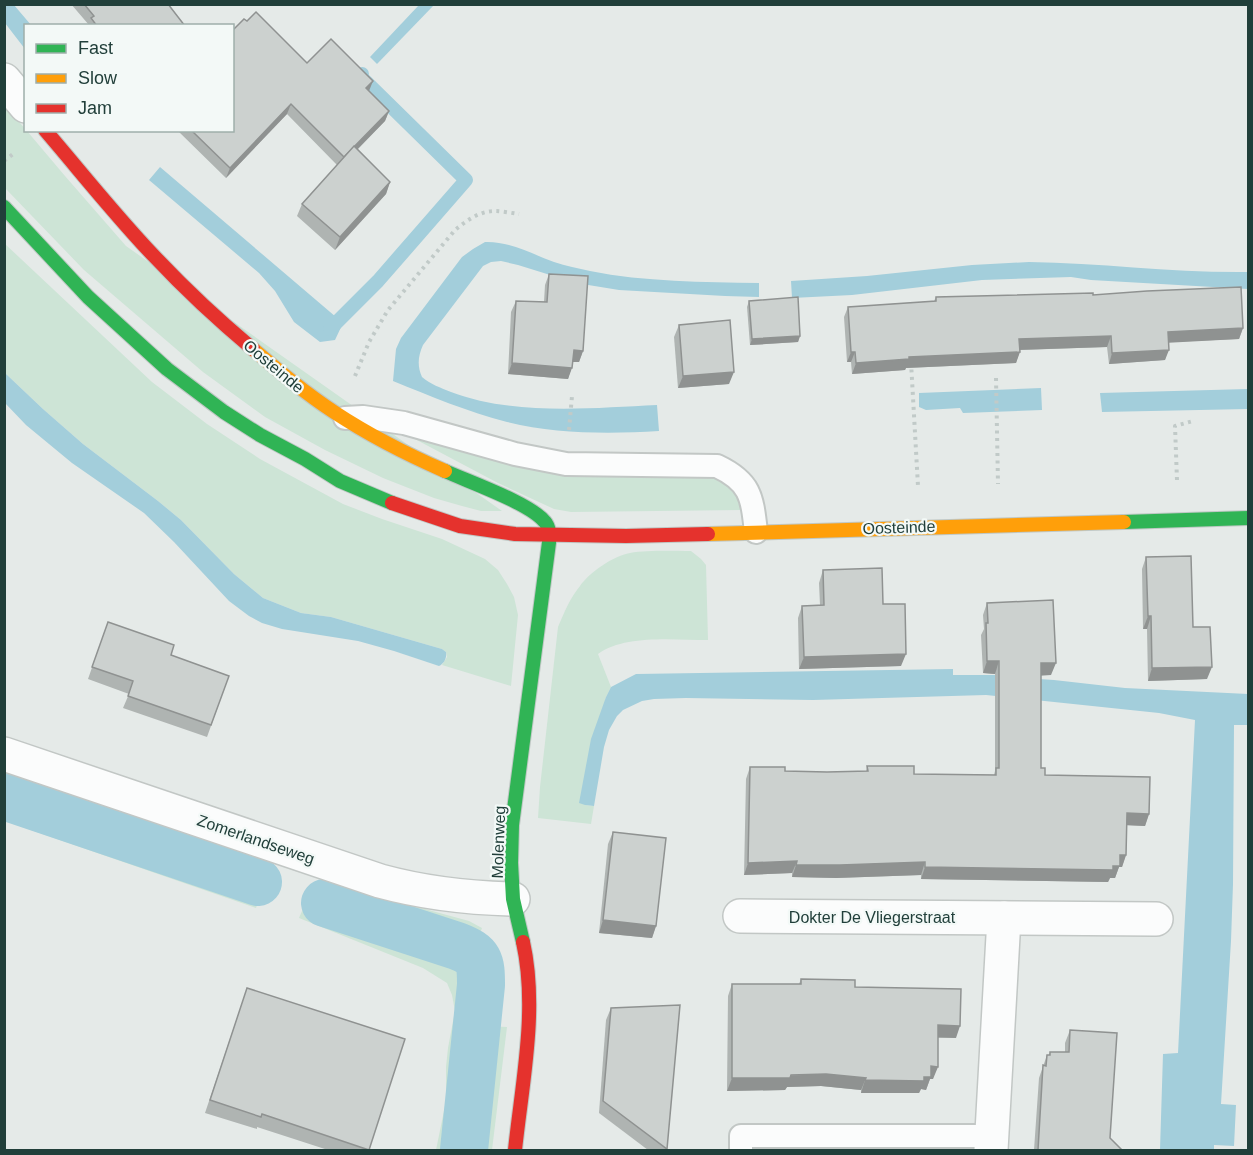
<svg xmlns="http://www.w3.org/2000/svg" width="1253" height="1155" viewBox="0 0 1253 1155" font-family="Helvetica,sans-serif">
  <style>
    .green { fill: #cde4d6 }
    .water { fill: #a3cedb }
    .lines { fill: none; stroke-linecap: round; stroke-linejoin: round }
    .stream { stroke: #a3cedb; stroke-width: 14 }
    .canal { stroke: #a3cedb; stroke-width: 48 }
    .lane-casing { stroke: #c2c7c5; stroke-width: 26 }
    .street-casing { stroke: #c2c7c5; stroke-width: 36 }
    .fast-casing { stroke: #c0c8c5; stroke-width: 16 }
    .slow-casing { stroke: #c0c8c5; stroke-width: 16 }
    .jam-casing { stroke: #c0c8c5; stroke-width: 16 }
    .path { stroke: #c1cac8; stroke-width: 4; stroke-dasharray: 3 4.5; stroke-linecap: butt }
    .lane { stroke: #fbfcfc; stroke-width: 22 }
    .street { stroke: #fbfcfc; stroke-width: 33 }
    .fast { stroke: #30b455; stroke-width: 14 }
    .slow { stroke: #ff9f0a; stroke-width: 14 }
    .jam { stroke: #e5322d; stroke-width: 14 }
    .wall { fill: #afb4b2 }
    .shaded-wall { fill: #8f9291 }
    .building { fill: #ccd1cf; stroke: #8f9291; stroke-width: 1.5 }
    .labels { text-anchor: middle; stroke-width: 4.5; stroke-linejoin: round; paint-order: stroke }
    .street-label { font-size: 16px; fill: #213f3a; stroke: #f3f9f7 }
  </style>
  <rect width="100%" height="100%" fill="#e5eae8"/>
  <g class="green">
    <polygon points="4,103 25,129 27,131 65,176 126,246 502,511 481,511 462,506 434,498 383,478 325,450 265,417 203,372 84,270 5,188"/>
    <polygon points="4,243 152,382 207,424 260,459 343,504 382,519 442,539 485,559 498,570 507,584 514,597 518,615 511,686 442,665 447,657 446,652 442,649 331,617 301,613 263,598 234,574 181,520 158,501 83,444 43,409 5,373"/>
    <polygon points="379,420 472,453 574,477 719,477 742,495 743,510 571,512 554,509 498,483"/>
    <path d="M691 551 701 559 706 565 708 640C675 640 625 634 598 654L611 687 606 697 585 805 594 806 591 824 538 818 540 787 558 627C564 613 570 598 580 586 590 572 613 556 630 553 647 550 672 551 691 551Z"/>
    <polygon points="5,769 264,858 270,865 269,872 256,908 5,821"/>
    <polygon points="329,879 388,899 469,921 482,928 476,945 491,950 486,1026 507,1027 492,1150 436,1150 446,1101 446,1067 448,1048 455,1011 452,995 447,983 423,968 299,918 305,904"/>
  </g>
  <g class="water">
    <polygon points="4,5 14,5 31,25 26,26 25,49 5,23"/>
    <polygon points="419,5 434,5 377,64 370,57"/>
    <polygon points="160,167 343,323 335,340 320,342 294,322 275,291 259,273 149,180"/>
    <path d="M485 242C509 241 532 254 554 262 566 266 578 268 590 271 645 282 703 282 759 283V297L725 296 619 290 576 283 518 265 501 261 491 262 483 266 423 345C418 356 417 366 422 377 430 384 441 388 451 392 514 416 591 408 657 405L659 431C609 434 555 434 507 422 468 412 430 396 393 381L396 349 401 338 462 257 473 249Z"/>
    <path d="M1029 262C1102 263 1175 273 1248 272V289L1091 280 1071 277 982 280 852 295 792 298 791 281 867 276 972 265Z"/>
    <path d="M5 373 43 409 83 444 158 501 181 520 234 574 263 598 301 613 331 617 442 649 446 652C447 658 444 664 439 666L394 651 358 641 282 629 262 623 249 616 229 601 174 542 144 513 72 463 26 425 5 403Z"/>
    <polygon points="1041,388 1042,410 963,413 960,408 926,410 919,407 919,393"/>
    <polygon points="1248,389 1248,409 1102,412 1100,393"/>
    <polygon points="953,669 953,675 996,675 1007,677 1054,680 1125,688 1248,694 1248,725 1234,725 1233,884 1231,941 1221,1104 1236,1105 1234,1146 1214,1145 1214,1150 1160,1150 1163,1054 1178,1053 1195,720 1159,713 986,695 813,700 686,698 654,699 642,701 623,710 617,716 609,730 604,747 594,806 585,805 579,803 591,739 606,697 611,687 636,674"/>
  </g>
  <g class="lines">
    <polyline class="stream" points="330,329 378,281 466,180 360,76 362,74"/>
    <g class="canal">
      <polyline points="4,796 258,882"/>
      <path d="M325 903 457 946C480 955 481 961 481 985L464 1150"/>
    </g>
    <g class="lane-casing">
      <g id="lane">
        <path d="M345 418 363 417 404 423 515 454 566 464 717 466C751 482 752 497 756 532"/>
        <polyline points="741,1150 741,1136 992,1136"/>
      </g>
    </g>
    <g class="street-casing">
      <g id="street">
        <polyline points="4,80 26,106"/>
        <path d="M4 754 380 881C424 893 468 898 513 899"/>
        <polyline points="740,916 1156,919"/>
        <polyline points="991,1150 1004,918"/>
      </g>
    </g>
    <g class="fast-casing">
      <g id="fast">
        <polyline points="4,207 88,297 167,369 224,412 260,435 305,459 340,481 392,503"/>
        <path d="M445 471C469 482 530 503 545 522 548 525 549 531 550 535L512 825 511 863 513 899 523 942"/>
        <polyline points="1124,522 1248,518"/>
      </g>
    </g>
    <g class="slow-casing">
      <g id="slow">
        <path d="M253 349C279 371 305 393 334 412 369 435 406 454 445 471"/>
        <polyline points="708,534 1124,522"/>
      </g>
    </g>
    <g class="jam-casing">
      <g id="jam">
        <path d="M45 130C81 172 115 215 153 255 184 288 218 320 253 349"/>
        <polyline points="392,503 460,526 515,534 626,536 708,534"/>
        <path d="M515 1150C522 1083 538 1009 523 942"/>
      </g>
    </g>
    <g class="path">
      <polyline points="4,161 13,154"/>
      <polyline points="911,362 918,486"/>
      <path d="M355 376 369 342 388 310 455 230C466 221 479 211 495 211 502 211 511 213 519 214"/>
      <polyline points="996,378 998,484"/>
      <polyline points="569,430 572,396"/>
      <polyline points="1177,480 1175,426 1193,421"/>
    </g>
    <use href="#lane" class="lane"/>
    <use href="#street" class="street"/>
    <use href="#fast" class="fast"/>
    <use href="#slow" class="slow"/>
    <use href="#jam" class="jam"/>
  </g>
  <g class="wall">
    <polygon points="71,4 168,4 185,26 89,26 89,25"/>
    <polygon points="307,63 369,91 389,111 385,121 358,149 390,182 386,194 335,250 297,216 302,204 337,165 287,114 226,178 177,130 232,130"/>
    <polygon points="549,274 583,351 579,362 573,362 568,379 508,374 511,312 516,301 544,302 545,285"/>
    <polygon points="1093,295 1243,328 1239,339 1169,342 1165,360 1109,364 1107,347 1020,350 1016,363 906,368 905,370 852,374 851,362 847,362 844,317 848,307 934,301 936,297"/>
    <polygon points="749,301 800,336 798,342 750,345 747,307"/>
    <polygon points="679,325 729,384 678,388 674,337"/>
    <polygon points="1146,557 1193,627 1207,679 1148,681 1147,629 1143,629 1142,569"/>
    <polygon points="823,570 883,604 901,666 799,669 798,618 802,606 820,605 819,583"/>
    <polygon points="987,603 1051,675 1041,675 1041,768 1045,775 1149,814 1145,826 1127,825 1126,855 1122,867 1119,867 1115,878 1110,878 1108,882 921,879 921,875 836,878 792,877 792,873 744,875 746,779 750,767 785,771 827,772 866,771 867,766 914,774 994,775 995,771 995,674 983,673 981,635 984,629 983,615"/>
    <polygon points="108,622 171,655 229,676 207,737 123,708 129,694 88,679"/>
    <polygon points="613,832 656,926 652,938 599,933 608,844"/>
    <polygon points="801,979 855,987 956,1038 938,1038 933,1079 930,1079 926,1090 921,1089 919,1093 861,1093 861,1090 821,1086 787,1087 785,1090 727,1091 728,996 732,984 799,984"/>
    <polygon points="243,1000 369,1150 328,1150 257,1127 257,1129 205,1113"/>
    <polygon points="611,1008 667,1149 667,1150 648,1150 599,1113 606,1020"/>
    <polygon points="1070,1030 1110,1138 1122,1150 1034,1150 1039,1078 1047,1055 1049,1055 1050,1052 1065,1052 1065,1043"/>
  </g>
  <g class="shaded-wall">
    <polygon points="373,81 369,91 366,88"/>
    <polygon points="291,104 287,114 226,178 230,168"/>
    <polygon points="389,111 385,121 340,167 344,157"/>
    <polygon points="390,182 386,194 335,250 340,237"/>
    <polygon points="1243,328 1239,339 1164,343 1168,332"/>
    <polygon points="800,336 798,342 750,345 752,339"/>
    <polygon points="1111,336 1107,347 1015,350 1019,339"/>
    <polygon points="574,350 583,351 579,362 569,362"/>
    <polygon points="1169,350 1165,360 1109,364 1112,353"/>
    <polygon points="851,352 855,352 851,362 847,362"/>
    <polygon points="1020,352 1016,363 906,368 905,370 852,374 856,363 909,357"/>
    <polygon points="512,363 572,368 568,379 508,374"/>
    <polygon points="734,372 729,384 678,388 683,376"/>
    <polygon points="1148,616 1151,616 1147,629 1143,629"/>
    <polygon points="906,654 901,666 799,669 804,657"/>
    <polygon points="987,661 999,661 995,674 983,673"/>
    <polygon points="1041,663 1056,663 1051,675 1036,676"/>
    <polygon points="1212,667 1207,679 1148,681 1152,668"/>
    <polygon points="1127,813 1149,814 1145,826 1122,825"/>
    <polygon points="1120,855 1126,855 1122,867 1119,867 1115,878 1110,878 1108,882 921,879 925,867 1113,866"/>
    <polygon points="797,861 792,873 744,875 748,863"/>
    <polygon points="925,862 921,875 836,878 792,877 796,865"/>
    <polygon points="603,920 656,926 652,938 599,933"/>
    <polygon points="938,1025 960,1026 956,1038 934,1037"/>
    <polygon points="931,1066 938,1067 933,1079 930,1079 926,1090 921,1089 919,1093 861,1093 865,1080 924,1077"/>
    <polygon points="826,1074 866,1078 861,1090 821,1086 787,1087 785,1090 727,1091 732,1078"/>
  </g>
  <g class="building">
    <polygon points="84,4 168,4 185,26 97,26 91,18 94,16"/>
    <polygon points="256,12 307,63 331,39 373,81 366,88 389,111 344,157 291,104 230,168 191,130 232,130 232,31 244,19 247,21"/>
    <polygon points="354,146 390,182 340,237 302,204"/>
    <polygon points="549,274 588,276 583,351 574,350 572,368 512,363 516,301 547,302"/>
    <polygon points="1241,287 1243,328 1168,332 1169,350 1112,353 1111,336 1019,339 1020,352 909,357 909,359 856,363 855,352 851,352 848,307 936,301 936,297 1093,293 1093,295 1147,291"/>
    <polygon points="798,297 800,336 752,339 749,301"/>
    <polygon points="730,320 734,372 683,376 679,325"/>
    <polygon points="1191,556 1193,627 1210,627 1212,667 1152,668 1151,616 1148,616 1146,557"/>
    <polygon points="882,568 883,604 905,604 906,654 804,657 802,606 824,605 823,570"/>
    <polygon points="1053,600 1056,663 1041,663 1041,768 1045,768 1045,775 1150,777 1149,814 1127,813 1126,855 1120,855 1120,866 1113,866 1113,870 925,867 925,862 840,865 796,865 797,861 748,863 750,767 785,767 785,771 827,772 868,771 867,766 914,766 914,774 996,775 996,768 999,768 999,661 987,661 986,623 988,623 987,603"/>
    <polygon points="108,622 174,645 171,655 229,676 211,725 128,696 133,681 92,667"/>
    <polygon points="613,832 666,838 656,926 603,920"/>
    <polygon points="801,979 855,980 855,987 961,989 960,1026 938,1025 938,1067 931,1066 931,1077 924,1077 924,1081 865,1080 866,1078 826,1074 791,1075 790,1078 732,1078 732,984 801,984"/>
    <polygon points="247,988 405,1039 369,1150 262,1114 261,1117 210,1100"/>
    <polygon points="680,1005 667,1149 603,1101 611,1008"/>
    <polygon points="1070,1030 1117,1033 1110,1138 1122,1150 1038,1150 1043,1065 1046,1066 1047,1055 1050,1055 1050,1052 1069,1052"/>
  </g>
  <g class="labels">
    <g class="street-label">
      <text transform="translate(274 366) rotate(40)" y="6">Oosteinde</text>
      <text transform="translate(899 527) rotate(-2)" y="6">Oosteinde</text>
      <text transform="translate(256 839) rotate(19)" y="6">Zomerlandseweg</text>
      <text transform="translate(498 842) rotate(-88)" y="6">Molenweg</text>
      <text x="872" y="923">Dokter De Vliegerstraat</text>
    </g>
  </g>
  <rect width="1253" height="1155" fill="none" stroke="#213f3a" stroke-width="12"/>
  <rect x="24" y="24" width="210" height="108" fill="#f3f9f7" stroke="#9fafab" stroke-width="1.5"/>
  <rect x="36" y="44" width="30" height="9" fill="#30b455" stroke="#9fafab" stroke-width="1.5"/>
  <text x="78" y="54" font-size="18" fill="#213f3a">Fast</text>
  <rect x="36" y="74" width="30" height="9" fill="#ff9f0a" stroke="#9fafab" stroke-width="1.5"/>
  <text x="78" y="84" font-size="18" fill="#213f3a">Slow</text>
  <rect x="36" y="104" width="30" height="9" fill="#e5322d" stroke="#9fafab" stroke-width="1.5"/>
  <text x="78" y="114" font-size="18" fill="#213f3a">Jam</text>
</svg>
